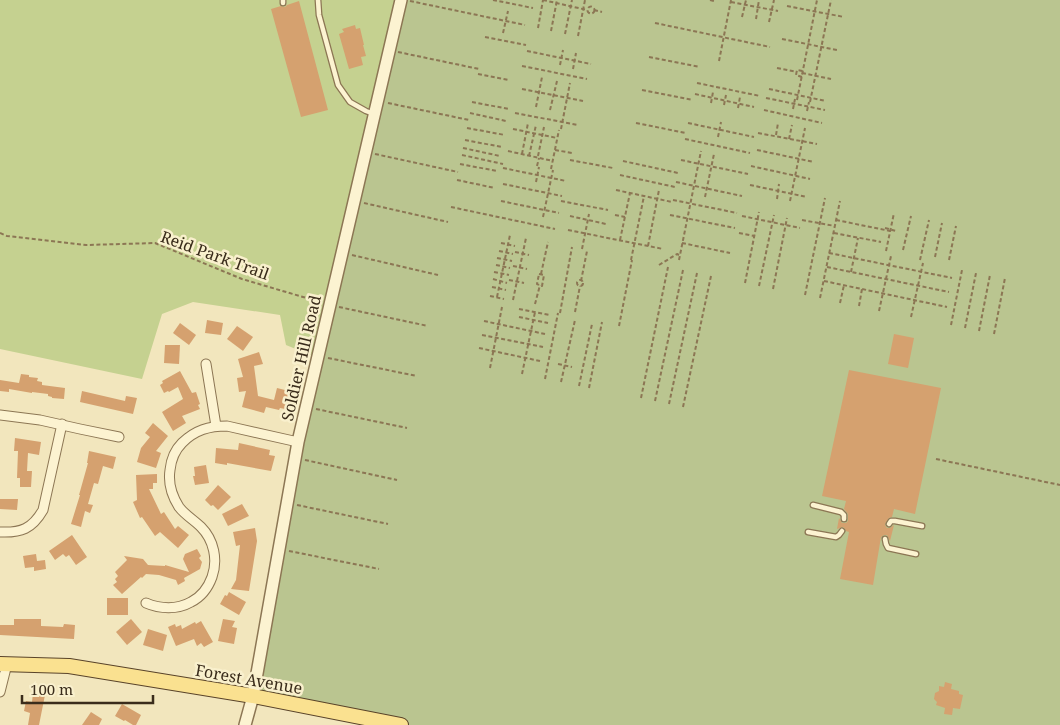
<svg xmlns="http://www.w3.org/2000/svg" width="1060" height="725" viewBox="0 0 1060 725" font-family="'Noto Serif',serif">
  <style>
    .green { fill: #c5d190 }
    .cemetery { fill: #bac590 }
    .building { fill: #d5a16f }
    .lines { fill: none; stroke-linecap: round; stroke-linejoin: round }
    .service-casing { stroke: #8c7654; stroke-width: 7 }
    .minor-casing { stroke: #8c7654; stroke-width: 11 }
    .tertiary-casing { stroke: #8c7654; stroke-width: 14 }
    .primary-casing { stroke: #594329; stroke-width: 16 }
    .path { stroke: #8c7654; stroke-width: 2; stroke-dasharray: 4 2.5; stroke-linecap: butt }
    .service { stroke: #fcf3d1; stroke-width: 4.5 }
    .minor { stroke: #fcf3d1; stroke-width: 9 }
    .tertiary { stroke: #fcf3d1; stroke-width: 11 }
    .primary { stroke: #fae190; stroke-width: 14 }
    .labels { text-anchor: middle; stroke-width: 5; stroke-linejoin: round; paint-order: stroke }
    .street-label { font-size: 16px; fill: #3a2c1b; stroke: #f9f0cd }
  </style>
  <rect width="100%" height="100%" fill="#f2e6bd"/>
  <polygon class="green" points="0,0 401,0 318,358 286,345 280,315 193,302 162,314 142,379 0,349"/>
  <polygon class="cemetery" points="401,0 1060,0 1060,725 401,725 253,696 298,442"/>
  <g class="building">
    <polygon points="299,1 328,110 301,117 271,9 281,6 285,7 287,5"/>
    <polygon points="355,25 356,29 360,28 364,45 363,45 366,56 361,57 363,65 349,69 339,34 344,32 342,29"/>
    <polygon points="207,320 223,323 221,335 205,333"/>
    <polygon points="180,323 196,335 189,345 173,333"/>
    <polygon points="237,326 253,337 243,351 227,339"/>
    <polygon points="894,334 914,338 908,368 888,364"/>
    <polygon points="165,345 180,345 179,364 164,363"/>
    <polygon points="259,352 263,364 254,366 258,396 274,400 277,388 289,391 285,409 280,408 279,410 266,407 264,413 242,407 246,391 239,392 237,378 243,377 238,359"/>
    <polygon points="849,370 941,388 915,514 894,509 892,517 889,518 886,522 885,525 887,528 890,528 894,525 890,541 887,535 884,535 881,537 873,585 840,579 849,532 846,531 845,529 843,527 837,529 839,518 842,523 846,523 848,521 848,514 844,509 846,501 822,496"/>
    <polygon points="180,371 192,393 196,392 200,404 198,405 200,409 182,416 186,423 173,431 162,412 183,399 178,387 169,392 168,391 164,393 160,385 163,383 162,381"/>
    <polygon points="21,374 29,375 29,377 38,378 37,381 42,382 42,385 65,388 64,399 52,398 52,397 48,396 48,394 32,392 32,393 9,389 9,392 0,391 0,380 19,383"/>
    <polygon points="82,391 125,401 126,396 137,398 133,414 80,402"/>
    <polygon points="153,423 168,436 156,451 161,453 156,468 137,462 141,448 150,437 145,433"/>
    <polygon points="15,438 41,442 39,455 28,453 27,471 32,471 31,487 20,487 20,478 17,478 18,451 14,451"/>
    <polygon points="239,443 270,450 269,455 275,456 271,471 227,463 227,465 215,463 216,448 238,450"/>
    <polygon points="89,451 116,457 113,469 103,466 98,484 94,483 88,504 93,505 90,513 85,511 81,527 71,524 80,495 79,495 88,463 87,463"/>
    <polygon points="206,465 209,483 195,485 193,476 195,476 194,467"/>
    <polygon points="157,474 157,483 153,483 153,489 149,489 161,514 164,512 175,529 178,526 189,535 178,548 160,532 155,536 142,517 140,518 133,502 137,500 136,475"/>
    <polygon points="218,485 231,497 218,510 213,505 211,506 205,500"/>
    <polygon points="0,499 18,499 17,510 0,509"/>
    <polygon points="242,504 249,516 228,526 222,514"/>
    <polygon points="255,528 257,541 249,591 231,589 236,580 240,545 236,546 233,532"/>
    <polygon points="72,535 87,557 76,565 69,555 66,557 63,554 55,560 49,551"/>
    <polygon points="197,549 201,556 199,558 202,562 200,569 184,578 185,581 178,585 176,580 159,575 146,574 142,578 141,577 122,594 113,585 117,582 115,579 118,576 115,572 127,560 124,556 143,559 148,565 165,566 165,565 189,572 183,559 185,554"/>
    <polygon points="36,554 37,561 45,560 46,569 34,571 34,567 25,568 23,556"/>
    <polygon points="229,592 246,602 239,615 220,604 225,595 227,596"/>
    <rect x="107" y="598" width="21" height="17"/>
    <polygon points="14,619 41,619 41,626 63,627 64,624 75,625 74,639 0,635 0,625 14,625"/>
    <polygon points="131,619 142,632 127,645 116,632"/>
    <polygon points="223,619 235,621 232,627 237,628 234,644 218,641"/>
    <polygon points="201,621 213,642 204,647 201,643 197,646 194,639 176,646 168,627 175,624 176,627 181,625 182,629 195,622 196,624"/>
    <polygon points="148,629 167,635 163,651 143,645"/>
    <polygon points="945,682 952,684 951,689 959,691 959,694 963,695 960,709 953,708 952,715 944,714 945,708 936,705 937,702 934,699 935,693 939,691 939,686 944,687"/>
    <polygon points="33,693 45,695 39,725 28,725 30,713 24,711 26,701 32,702"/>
    <polygon points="122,704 141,715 136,725 133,725 125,720 124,721 115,716"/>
    <polygon points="91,712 102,719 99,725 82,725"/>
  </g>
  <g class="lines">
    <g class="service-casing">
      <g id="service">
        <polyline points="283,0 283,3"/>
        <polyline points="318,0 319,15 338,85 350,102 366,111 374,114"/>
        <polyline points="813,505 841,512 844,515 844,519"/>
        <polyline points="889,524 891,521 895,521 922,526"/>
        <polyline points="808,532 836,537 839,535 842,531"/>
        <polyline points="885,539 886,544 888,548 916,554"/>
      </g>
    </g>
    <g class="minor-casing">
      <g id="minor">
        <polyline points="206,364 216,426"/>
        <polyline points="0,415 40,420 80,429 119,437"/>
        <path d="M0 532C21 533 32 529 43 510L62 424"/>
        <path d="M146 603C160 609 177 610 191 602 201 597 208 588 212 577 218 560 214 540 201 527 194 520 185 515 179 507 172 496 168 483 170 470 171 460 175 450 182 443 195 430 209 426 227 426L298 442"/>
        <polyline points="0,692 7,664"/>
      </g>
    </g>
    <g class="tertiary-casing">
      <polyline id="tertiary" points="245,725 253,696 298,442 401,0"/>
    </g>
    <g class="primary-casing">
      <polyline id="primary" points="0,664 69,666 253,696 401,725"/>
    </g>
    <g class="path">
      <polyline points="493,0 533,8"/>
      <polyline points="543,0 587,10"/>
      <polyline points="710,0 714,1"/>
      <polyline points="410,1 525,25"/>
      <polyline points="731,2 778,11"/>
      <polyline points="787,6 844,17"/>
      <circle cx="591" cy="10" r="3.5"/>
      <polyline points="594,10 602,12"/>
      <polyline points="742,17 746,0"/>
      <polyline points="756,19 759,0"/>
      <polyline points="769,22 774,0"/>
      <polyline points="655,23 770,47"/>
      <polyline points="538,28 543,0"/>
      <polyline points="551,31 557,0"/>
      <polyline points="503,33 508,11"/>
      <polyline points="565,34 572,0"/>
      <polyline points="578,36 585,0"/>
      <polyline points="485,37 526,45"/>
      <polyline points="782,39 837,50"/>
      <polyline points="527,51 591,64"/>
      <polyline points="398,52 479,69"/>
      <polyline points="649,57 700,67"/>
      <polyline points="719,61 731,0"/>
      <polyline points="560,65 563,50"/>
      <polyline points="522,66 587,79"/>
      <polyline points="777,68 797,72"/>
      <polyline points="573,69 576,53"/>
      <polyline points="802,73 831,79"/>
      <polyline points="478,74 509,80"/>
      <polyline points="802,77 796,75 797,70 803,71"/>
      <polyline points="697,83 760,96"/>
      <polyline points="522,89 583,101"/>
      <polyline points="769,89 826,101"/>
      <polyline points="642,90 693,100"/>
      <polyline points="695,94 754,107"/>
      <polyline points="766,98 825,110"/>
      <polyline points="797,100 817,0"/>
      <polyline points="472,102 509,109"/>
      <polyline points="810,102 831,0"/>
      <polyline points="388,103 469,120"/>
      <polyline points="711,103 713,92"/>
      <polyline points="724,105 726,95"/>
      <polyline points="536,107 542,77"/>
      <polyline points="738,108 740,97"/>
      <polyline points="793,109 795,99"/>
      <polyline points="550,110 557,81"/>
      <polyline points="764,110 822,123"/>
      <polyline points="807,111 809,102"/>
      <polyline points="470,113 506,121"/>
      <polyline points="515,113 578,125"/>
      <polyline points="636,123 686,133"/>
      <polyline points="688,123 754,137"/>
      <polyline points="467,128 505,135"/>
      <polyline points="513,129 557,138"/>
      <polyline points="561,129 570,83"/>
      <polyline points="758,133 817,144"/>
      <polyline points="776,135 778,123"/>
      <polyline points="718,137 721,122"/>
      <polyline points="685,139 750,153"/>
      <polyline points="789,139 792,125"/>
      <polyline points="465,140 502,147"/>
      <polyline points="463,148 500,156"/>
      <polyline points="555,150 572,153"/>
      <polyline points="757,150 814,162"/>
      <polyline points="508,151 553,161"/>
      <polyline points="375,154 458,172"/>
      <polyline points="522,154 528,123"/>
      <polyline points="462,155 503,164"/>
      <polyline points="529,156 536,125"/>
      <polyline points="538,156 544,127"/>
      <polyline points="570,160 613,168"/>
      <polyline points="681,160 748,174"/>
      <polyline points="623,161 678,173"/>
      <polyline points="460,164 497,171"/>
      <polyline points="537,166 539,158"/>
      <polyline points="751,166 810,179"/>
      <polyline points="503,168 566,181"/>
      <polyline points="551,169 559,130"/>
      <polyline points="620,175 675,187"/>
      <polyline points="457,180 495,188"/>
      <polyline points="536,182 539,167"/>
      <polyline points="676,182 742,196"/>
      <polyline points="503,184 562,196"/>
      <polyline points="750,185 807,197"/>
      <polyline points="616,190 672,202"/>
      <polyline points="705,197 714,154"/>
      <polyline points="777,199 779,184"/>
      <polyline points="673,200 737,213"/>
      <polyline points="501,201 559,213"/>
      <polyline points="561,201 608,210"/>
      <polyline points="790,201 805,128"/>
      <polyline points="364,203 448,222"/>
      <polyline points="451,207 555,229"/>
      <polyline points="615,215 625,217"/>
      <polyline points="670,215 735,228"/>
      <polyline points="570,216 606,224"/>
      <polyline points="742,216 800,228"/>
      <polyline points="543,217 553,170"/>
      <polyline points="802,220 835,226"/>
      <polyline points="836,220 890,231"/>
      <polyline points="885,228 896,231"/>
      <polyline points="568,230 663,249"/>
      <polyline points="0,233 7,236 86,245 155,243 242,279 320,302"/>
      <polyline points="739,233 754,236"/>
      <polyline points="834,233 881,242"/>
      <polyline points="620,240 630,193"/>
      <polyline points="501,243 515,246"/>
      <polyline points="682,243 730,253"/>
      <polyline points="648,246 659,190"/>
      <polyline points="582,249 589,214"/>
      <polyline points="903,250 911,216"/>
      <polyline points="499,251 513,254"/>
      <polyline points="886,251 894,213"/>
      <polyline points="515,252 529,255"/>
      <polyline points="829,253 952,278"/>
      <polyline points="352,255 438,275"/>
      <polyline points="935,257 942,223"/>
      <polyline points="497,258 512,261"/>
      <polyline points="631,260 644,196"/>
      <polyline points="679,260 701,151"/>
      <polyline points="920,260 929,220"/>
      <polyline points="949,260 956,226"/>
      <polyline points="496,265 510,268"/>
      <polyline points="659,265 677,254 679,255"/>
      <polyline points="513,266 527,269"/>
      <polyline points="827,267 949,292"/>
      <polyline points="494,272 509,275"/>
      <polyline points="851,272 858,238"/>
      <polygon points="539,274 544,275 542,286 537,284"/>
      <polyline points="541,274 548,242"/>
      <polyline points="493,279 507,283"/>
      <polyline points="509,280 524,283"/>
      <circle cx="580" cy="283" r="3"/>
      <polyline points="581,281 587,251"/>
      <polyline points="824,281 947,307"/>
      <polyline points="745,283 759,212"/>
      <polyline points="759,286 774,215"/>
      <polyline points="492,287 506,290"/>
      <polyline points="773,289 787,218"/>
      <polyline points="805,295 825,198"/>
      <polyline points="490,296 504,299"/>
      <polyline points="497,297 510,235"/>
      <polyline points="820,298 840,201"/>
      <polyline points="513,300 526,238"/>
      <polyline points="840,303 844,285"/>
      <polyline points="535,304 540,285"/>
      <polyline points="859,306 862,289"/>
      <polyline points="339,307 428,326"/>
      <polyline points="519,309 550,315"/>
      <polyline points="879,311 891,256"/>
      <polyline points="575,312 580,286"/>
      <polyline points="560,313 572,247"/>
      <polyline points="519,317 548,323"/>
      <polyline points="911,317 923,263"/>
      <polyline points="484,321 545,334"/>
      <polyline points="951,325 962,270"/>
      <polyline points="619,326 632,260"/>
      <polyline points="965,328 976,273"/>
      <polyline points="979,331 990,275"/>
      <polyline points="994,334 1005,278"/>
      <polyline points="482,335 543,347"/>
      <polyline points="479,348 540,361"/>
      <polyline points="328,358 417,376"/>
      <polyline points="558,364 572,367"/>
      <polyline points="490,368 502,307"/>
      <polyline points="522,374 535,312"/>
      <polyline points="545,379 558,313"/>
      <polyline points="561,382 575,320"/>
      <polyline points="579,386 592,324"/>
      <polyline points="589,388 602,322"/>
      <polyline points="641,398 668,267"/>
      <polyline points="655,401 683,270"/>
      <polyline points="669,404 697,273"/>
      <polyline points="683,407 711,276"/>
      <polyline points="316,409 407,428"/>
      <polyline points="936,459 1060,485"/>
      <polyline points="305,460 397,480"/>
      <polyline points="297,505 388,524"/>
      <polyline points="289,551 379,569"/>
    </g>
    <use href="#service" class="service"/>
    <use href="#minor" class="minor"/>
    <use href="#tertiary" class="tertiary"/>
    <use href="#primary" class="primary"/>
  </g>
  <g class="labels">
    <g class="street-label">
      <text transform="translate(215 255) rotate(20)" y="6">Reid Park Trail</text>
      <text transform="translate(301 358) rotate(-77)" y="6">Soldier Hill Road</text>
      <text transform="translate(249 679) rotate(10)" y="6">Forest Avenue</text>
    </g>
  </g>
  <path d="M22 695v8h131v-8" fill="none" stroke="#3a2c1b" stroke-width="2.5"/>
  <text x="30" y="695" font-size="15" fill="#3a2c1b" stroke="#f9f0cd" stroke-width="4" paint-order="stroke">100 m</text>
</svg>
